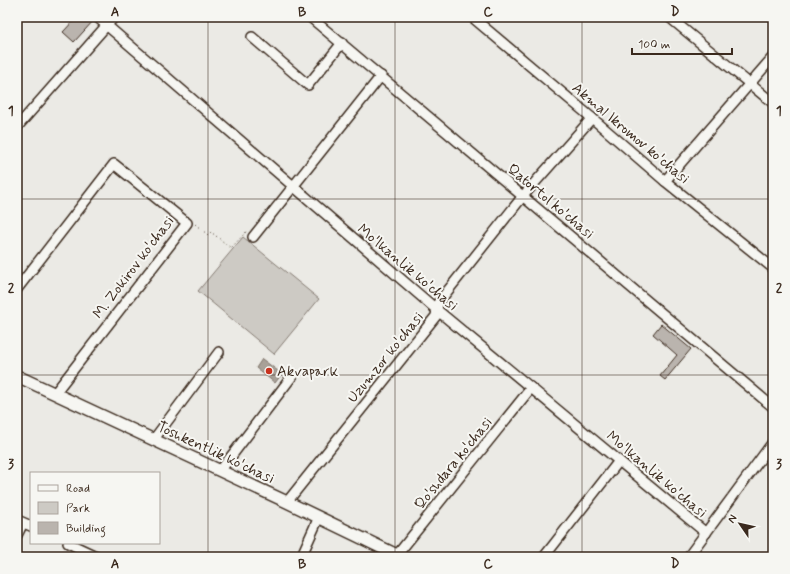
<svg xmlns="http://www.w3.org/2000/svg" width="790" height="574" viewBox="0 0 790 574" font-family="Mynerve,sans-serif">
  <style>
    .green { fill: #cdcac4; stroke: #847a71 }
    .water { fill: #a8a198; stroke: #7c7167 }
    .building { fill: #bab4ae; stroke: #3b2a1e }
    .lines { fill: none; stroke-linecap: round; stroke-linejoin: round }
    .minor-casing { stroke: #3b2a1e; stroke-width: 12 }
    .major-casing { stroke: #3b2a1e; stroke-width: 14 }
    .path { stroke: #3b2a1e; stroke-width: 1; stroke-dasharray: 1 3; stroke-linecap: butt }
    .minor { stroke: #f6f6f2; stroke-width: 9 }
    .major { stroke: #f6f6f2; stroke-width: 11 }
    .grid { fill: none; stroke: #3b2a1e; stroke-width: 1; stroke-opacity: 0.55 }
    .poi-dot { fill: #c8321e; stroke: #f6f6f2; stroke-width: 1.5 }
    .labels { text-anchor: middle; stroke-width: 4; stroke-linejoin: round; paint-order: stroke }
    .street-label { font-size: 15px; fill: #3b2a1e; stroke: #f6f6f2 }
    .poi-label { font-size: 15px; fill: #3b2a1e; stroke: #f6f6f2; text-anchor: start }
    .neatline { fill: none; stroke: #3b2a1e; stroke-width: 1.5 }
    .grid-label { font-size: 13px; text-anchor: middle; font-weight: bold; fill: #3b2a1e }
  </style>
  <rect width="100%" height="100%" fill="#ebeae5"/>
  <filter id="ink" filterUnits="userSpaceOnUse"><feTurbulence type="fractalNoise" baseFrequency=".025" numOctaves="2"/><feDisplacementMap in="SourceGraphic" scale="8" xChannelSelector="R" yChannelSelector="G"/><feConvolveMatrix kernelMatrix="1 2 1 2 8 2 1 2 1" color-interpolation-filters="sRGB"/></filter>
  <g filter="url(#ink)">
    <polygon class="green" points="243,237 319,299 274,354 198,291"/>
    <polygon class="water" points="262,359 282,374 275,383 256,368"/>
    <g class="building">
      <polygon points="77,17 91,17 94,20 74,42 63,32"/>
      <polygon points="661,324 691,349 665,380 660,376 677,355 653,334"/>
    </g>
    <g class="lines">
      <g class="minor-casing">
        <g id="minor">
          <polyline points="97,17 437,310 706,533"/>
          <polyline points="310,17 773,407"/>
          <polyline points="472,17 592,118 665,181 773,268"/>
          <polyline points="669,17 773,103"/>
          <polyline points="252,37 308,85 342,43"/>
          <polyline points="17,127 114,17"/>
          <polyline points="665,181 773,57"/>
          <polyline points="253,237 381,76"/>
          <polyline points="17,289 114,164 187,223 55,393"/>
          <polyline points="154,439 219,352"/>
          <polyline points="220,471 293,375"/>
          <polyline points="287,502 436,316 438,303 523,196 592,118"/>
          <polyline points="17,520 31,526"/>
          <polyline points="17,535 23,523"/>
          <polyline points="68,543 98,557"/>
          <polyline points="397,555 531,388"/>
          <polyline points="301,557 319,517"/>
          <polyline points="544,557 619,461"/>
          <polyline points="688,557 773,442"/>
        </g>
      </g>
      <g class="major-casing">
        <polyline id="major" points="17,376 287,502 401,557"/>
      </g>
      <polyline class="path" points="195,224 208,235 211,232 231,248 247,231"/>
      <use href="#minor" class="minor"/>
      <use href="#major" class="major"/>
    </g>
  </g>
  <path class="grid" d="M208 17V557M395 17V557M582 17V557M17 199H773M17 375H773"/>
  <circle class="poi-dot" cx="269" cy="371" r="4"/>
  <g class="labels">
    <g class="street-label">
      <text transform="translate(631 133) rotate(40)" y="5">Akmal Ikromov ko'chasi</text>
      <text transform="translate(551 201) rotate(40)" y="5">Qatortol ko'chasi</text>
      <text transform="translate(133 267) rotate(-53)" y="5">M. Zokirov ko'chasi</text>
      <text transform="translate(408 267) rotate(40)" y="5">Mo'lkanlik ko'chasi</text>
      <text transform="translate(385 357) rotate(-51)" y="5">Uzumzor ko'chasi</text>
      <text transform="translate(216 452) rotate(25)" y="5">Toshkentlik ko'chasi</text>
      <text transform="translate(453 463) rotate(-51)" y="5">Qo'shdara ko'chasi</text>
      <text transform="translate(657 474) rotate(40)" y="5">Mo'lkanlik ko'chasi</text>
    </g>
    <g class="poi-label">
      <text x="277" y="376">Akvapark</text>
    </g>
  </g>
  <rect width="790" height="574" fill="none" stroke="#f6f6f2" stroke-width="44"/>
  <rect x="30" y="472" width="130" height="72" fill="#f6f6f2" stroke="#aba49d"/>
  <rect x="38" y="485" width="20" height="6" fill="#f6f6f2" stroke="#aba49d"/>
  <text x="66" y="492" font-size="12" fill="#3b2a1e">Road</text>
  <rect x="38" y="502" width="20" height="12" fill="#cdcac4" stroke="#aba49d"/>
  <text x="66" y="512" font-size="12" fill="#3b2a1e">Park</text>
  <rect x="38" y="522" width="20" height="12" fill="#bab4ae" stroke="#aba49d"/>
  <text x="66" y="532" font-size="12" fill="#3b2a1e">Building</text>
  <g transform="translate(740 524) rotate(304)" stroke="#f6f6f2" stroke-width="3" paint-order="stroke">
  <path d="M0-3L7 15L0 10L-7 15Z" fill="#3b2a1e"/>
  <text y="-6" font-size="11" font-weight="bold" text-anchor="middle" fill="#3b2a1e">N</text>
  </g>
  <path d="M632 48v6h100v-6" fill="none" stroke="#3b2a1e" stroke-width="2"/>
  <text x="638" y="48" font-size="12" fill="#3b2a1e" stroke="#f6f6f2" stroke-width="3" paint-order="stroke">100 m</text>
  <rect x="22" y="22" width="746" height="530" class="neatline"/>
  <g class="grid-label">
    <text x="115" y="16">A</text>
    <text x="302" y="16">B</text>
    <text x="488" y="16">C</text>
    <text x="675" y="16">D</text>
    <text x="11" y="115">1</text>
    <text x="779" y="115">1</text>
    <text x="11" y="292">2</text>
    <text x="779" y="292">2</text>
    <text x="11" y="468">3</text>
    <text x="779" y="468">3</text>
    <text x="115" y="568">A</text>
    <text x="302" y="568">B</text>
    <text x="488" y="568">C</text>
    <text x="675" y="568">D</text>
  </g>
</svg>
